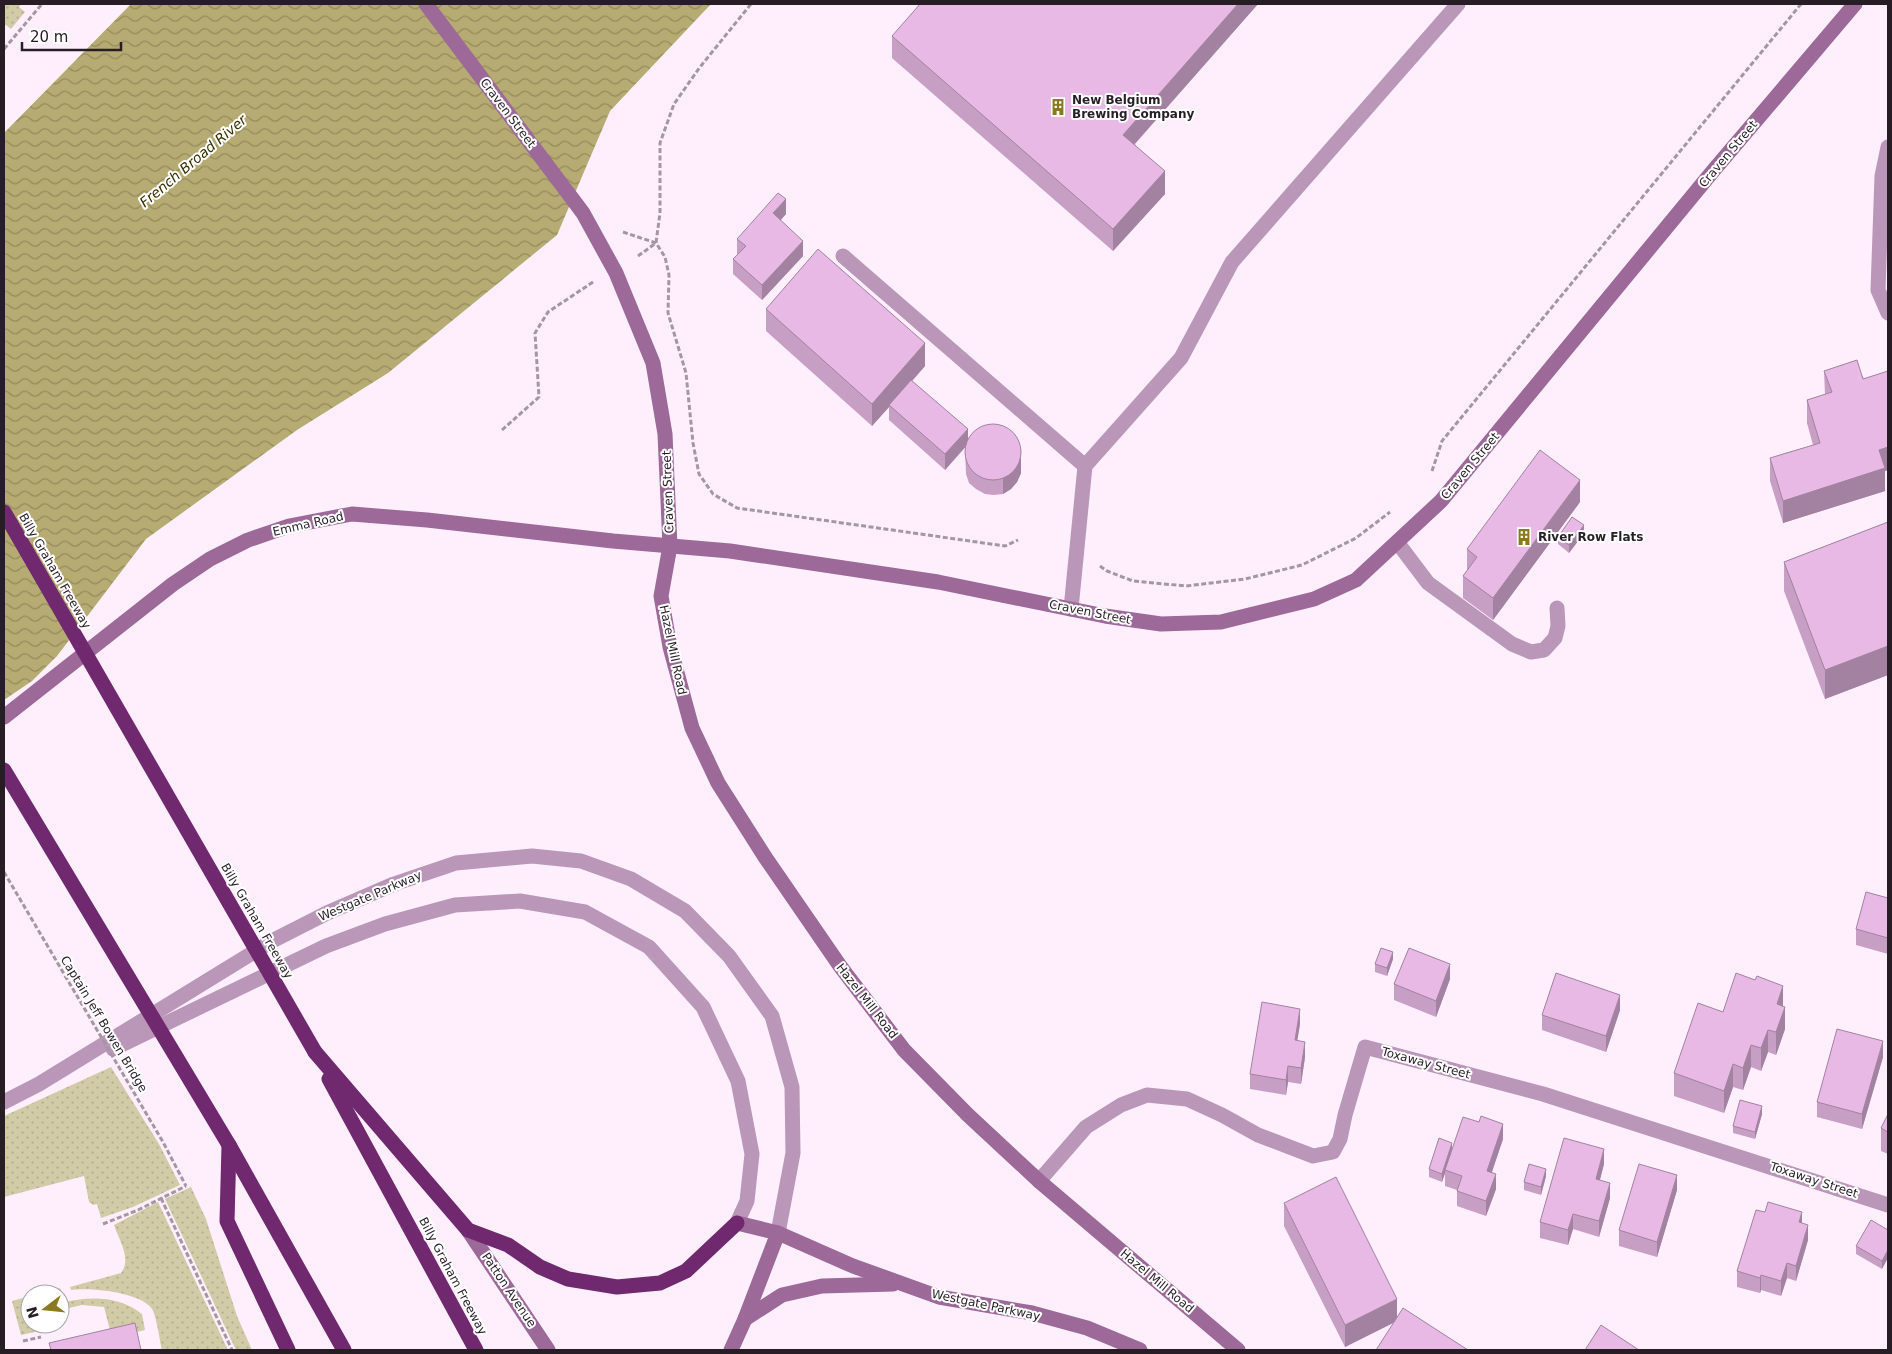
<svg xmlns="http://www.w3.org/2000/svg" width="1892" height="1354" viewBox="0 0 1892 1354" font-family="'DejaVu Sans',sans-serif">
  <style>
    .grass { fill: url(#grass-dots) }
    .water { fill: url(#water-waves) }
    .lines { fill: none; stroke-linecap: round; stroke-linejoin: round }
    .path { stroke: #a497a2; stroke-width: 3; stroke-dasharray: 5 2.5; stroke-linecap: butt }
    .lane { stroke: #ba97b8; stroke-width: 15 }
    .street { stroke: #ba97b8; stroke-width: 15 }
    .secondary { stroke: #9c6999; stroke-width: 15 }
    .highway { stroke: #70286f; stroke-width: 15 }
    .path-bridge { stroke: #a497a2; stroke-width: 3; stroke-dasharray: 5 2.5; stroke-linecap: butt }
    .highway-bridge { stroke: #70286f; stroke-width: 15 }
    .wall { fill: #c79fc4 }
    .shaded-wall { fill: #a282a0 }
    .building { fill: #e7b9e4; stroke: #a282a0 }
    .labels { text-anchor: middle; stroke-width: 4; stroke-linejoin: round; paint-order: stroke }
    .poi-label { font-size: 12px; font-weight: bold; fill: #261d25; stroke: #fff; text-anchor: start }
    .street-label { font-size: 12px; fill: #261d25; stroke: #fff }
    .water-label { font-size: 14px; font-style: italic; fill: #383000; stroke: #fff }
  </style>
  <defs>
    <pattern id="grass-dots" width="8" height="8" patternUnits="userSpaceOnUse" patternTransform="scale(1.25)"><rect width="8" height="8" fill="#d2cba8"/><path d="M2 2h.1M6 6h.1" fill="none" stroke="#b4ae90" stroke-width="1.8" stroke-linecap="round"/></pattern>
    <pattern id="water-waves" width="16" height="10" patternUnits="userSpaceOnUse" patternTransform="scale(1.25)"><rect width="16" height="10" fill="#b6ab72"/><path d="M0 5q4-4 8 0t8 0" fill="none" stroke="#948b5d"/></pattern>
  </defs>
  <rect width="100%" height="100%" fill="#ffeffd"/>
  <g class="grass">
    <polygon points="4,4 21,4 19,7 25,12 11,29 6,25 4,26"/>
    <polygon points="111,1067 159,1144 180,1185 133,1207 101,1218 97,1204 93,1205 89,1202 84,1176 4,1197 4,1116"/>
    <polygon points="191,1187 206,1219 237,1316 252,1350 236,1350 165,1199"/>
    <path d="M158 1202 228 1350H162C160 1342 156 1314 152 1309 141 1292 89 1287 71 1290L70 1287 121 1273C132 1259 119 1240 114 1225Z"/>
    <path d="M60 1288 65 1302C91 1296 120 1296 142 1314L145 1330 112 1338 104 1307 82 1305 60 1310V1294H38Z"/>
    <polygon points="30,1296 30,1324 39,1324 39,1331 21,1335 12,1301"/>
  </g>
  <polygon class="water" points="131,4 711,4 610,111 557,235 388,373 297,430 146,539 57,656 32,681 4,700 4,133"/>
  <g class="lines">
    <g class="path">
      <polyline points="4,49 42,4"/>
      <polyline points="623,232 656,243 665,257 669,275 668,313 686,373 693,443 699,474 713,494 737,508 1005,546 1018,540"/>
      <polyline points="638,256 656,243 660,213 660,143 674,104 700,67 751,4"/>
      <polyline points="502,430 539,397 535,333 548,312 593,282"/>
      <polyline points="1432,471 1442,441 1801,4"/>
      <polyline points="1100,566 1107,571 1133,581 1186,586 1245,579 1302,565 1356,538 1390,512"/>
      <polyline points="161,1198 232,1350"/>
      <polyline points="103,1224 138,1210 186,1186"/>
      <polyline points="23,1341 41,1337"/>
    </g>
    <g class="lane">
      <polyline points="1888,147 1882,176 1878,290 1888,313"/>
      <polyline points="843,256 1085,466"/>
      <polyline points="1397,542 1428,583 1512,644 1531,652 1544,650 1555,638 1558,626 1557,608"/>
      <polyline points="1071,609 1085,466 1181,358 1232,262 1458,4"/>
    </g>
    <g class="street">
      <polyline points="113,1049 326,946 385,924 455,905 520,901 585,912 649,947 703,1007 738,1081 752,1154 747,1201 737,1223"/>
      <polyline points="4,1102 39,1084 272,941 327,913 394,884 456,863 532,856 581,861 631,879 685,911 729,956 772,1016 792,1087 793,1153 778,1233"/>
      <polyline points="1039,1181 1086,1127 1121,1105 1147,1095 1187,1099 1222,1115 1258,1135 1313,1156 1333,1152 1340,1139 1345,1115 1365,1047 1543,1094 1888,1205"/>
    </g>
    <g class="secondary">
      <polyline points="426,4 583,213 616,273 653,363 665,434 670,546 661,596 670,647 692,728 718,783 765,857 840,966 904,1050 968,1115 1039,1181 1238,1350"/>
      <polyline points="4,717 173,584 210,559 248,540 289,526 352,514 427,520 613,541 730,551 938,582 1105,616 1161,624 1221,622 1314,599 1356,580 1441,501 1713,171 1855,4"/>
      <polyline points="737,1223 778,1233 853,1266 939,1297 1032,1313 1087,1328 1140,1350"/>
      <polyline points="468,1230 548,1350"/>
      <polyline points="745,1319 782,1295 822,1286 893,1284"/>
      <polyline points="731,1350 745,1319 778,1233"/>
    </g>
    <g class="highway">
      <polyline points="315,1052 468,1230 508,1245 540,1267 568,1279 617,1287 660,1283 686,1271 737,1223"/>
      <polyline points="329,1079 476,1350"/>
      <polyline points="229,1145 344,1350"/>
      <polyline points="229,1146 227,1221 288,1350"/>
    </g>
    <polyline class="path-bridge" points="4,872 163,1142 186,1186"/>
    <g class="highway-bridge">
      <polyline points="4,512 315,1052"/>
      <polyline points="4,770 229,1145"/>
    </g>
  </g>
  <g class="wall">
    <polygon points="1258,4 1135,144 1165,194 1113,251 892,58 892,36"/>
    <polygon points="786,214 780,220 803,256 762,300 733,274 733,259 738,254 737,254 737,239"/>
    <polygon points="766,309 925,366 912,381 968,440 1021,473 1017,482 1011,489 1003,494 994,495 985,494 976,489 969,483 966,474 965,450 966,446 945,470 889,420 889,407 872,426 766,331"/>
    <polygon points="1824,371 1863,379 1888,371 1888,470 1885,471 1885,491 1783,523 1770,481 1770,458 1813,445 1807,423 1807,400 1825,395"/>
    <polygon points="1580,502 1493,620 1463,598 1463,576 1467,571 1467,549"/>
    <polygon points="1888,522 1888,675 1825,699 1784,591 1784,562"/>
    <polygon points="1584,533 1569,553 1558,544 1558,537"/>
    <polygon points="1888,898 1888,954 1856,945 1856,929"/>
    <polygon points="1393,959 1387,976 1375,972 1375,964"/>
    <polygon points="1450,979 1436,1017 1394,1000 1394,984"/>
    <polygon points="1783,1006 1785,1029 1776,1055 1768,1052 1761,1071 1751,1067 1743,1090 1733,1087 1724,1113 1674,1096 1674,1073 1723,1012"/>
    <polygon points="1620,1010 1606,1052 1542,1030 1542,1015"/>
    <polygon points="1300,1024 1297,1040 1305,1057 1301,1084 1288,1082 1286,1095 1250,1089 1250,1074"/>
    <polygon points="1883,1057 1862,1129 1817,1117 1817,1102"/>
    <polygon points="1762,1114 1755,1139 1733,1133 1733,1126"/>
    <polygon points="1888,1114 1888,1154 1881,1151 1881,1128"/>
    <polygon points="1503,1139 1492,1172 1496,1189 1486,1216 1457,1206 1457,1190 1445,1186 1445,1173 1442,1182 1429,1177 1429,1169 1452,1148"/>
    <polygon points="1604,1164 1600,1180 1610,1198 1599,1237 1573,1229 1568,1245 1540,1238 1540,1222"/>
    <polygon points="1546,1176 1541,1195 1524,1190 1524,1182"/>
    <polygon points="1677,1190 1657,1257 1619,1246 1619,1230"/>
    <polygon points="1284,1203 1397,1318 1393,1323 1345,1347 1284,1226"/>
    <polygon points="1802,1223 1808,1240 1796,1281 1787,1278 1781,1296 1761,1290 1760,1293 1737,1287 1737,1271"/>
    <polygon points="1888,1230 1882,1269 1856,1254 1856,1246"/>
  </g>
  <g class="shaded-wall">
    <polygon points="1238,4 1258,4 1123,157 1123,135"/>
    <polygon points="1165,171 1165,194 1113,251 1113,229"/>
    <polygon points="786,199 786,214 773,229 773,213"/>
    <polygon points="803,241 803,256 762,300 762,285"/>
    <polygon points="925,343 925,366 890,406 889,405 889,407 872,426 872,404"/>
    <polygon points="968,429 968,444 945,470 945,454"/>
    <polygon points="1888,447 1888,470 1885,471 1885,491 1783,523 1783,501 1879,450"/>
    <polygon points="1021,448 1021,473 1017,482 1011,489 1003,494 1003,478"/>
    <polygon points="1580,480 1580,502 1493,620 1493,598"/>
    <polygon points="1584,525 1584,533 1569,553 1569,545"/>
    <polygon points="1888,646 1888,675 1825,699 1825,670"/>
    <polygon points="1393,952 1393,959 1387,976 1387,968"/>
    <polygon points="1450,964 1450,979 1436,1017 1436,1001"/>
    <polygon points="1783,986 1783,1008 1777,1004"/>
    <polygon points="1620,995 1620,1010 1606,1052 1606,1036"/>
    <polygon points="1785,1007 1785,1029 1776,1055 1776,1032"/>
    <polygon points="1300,1009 1300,1024 1295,1055 1295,1040"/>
    <polygon points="1768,1030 1768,1052 1761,1071 1761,1048"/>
    <polygon points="1883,1041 1883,1057 1862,1129 1862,1114"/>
    <polygon points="1305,1042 1305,1057 1301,1084 1301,1068"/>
    <polygon points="1751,1045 1751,1067 1743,1090 1743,1068"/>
    <polygon points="1733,1064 1733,1087 1724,1113 1724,1091"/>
    <polygon points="1288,1066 1288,1082 1286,1095 1286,1080"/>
    <polygon points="1762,1106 1762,1114 1755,1139 1755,1132"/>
    <polygon points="1503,1124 1503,1139 1487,1186 1487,1171"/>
    <polygon points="1452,1143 1452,1151 1445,1170 1445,1173 1442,1182 1442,1174"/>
    <polygon points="1604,1149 1604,1164 1596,1194 1596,1179"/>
    <polygon points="1546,1169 1546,1176 1541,1195 1541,1187"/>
    <polygon points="1496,1174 1496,1189 1486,1216 1486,1201"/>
    <polygon points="1677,1175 1677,1190 1657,1257 1657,1242"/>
    <polygon points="1610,1183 1610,1198 1599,1237 1599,1221"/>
    <polygon points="1802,1212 1802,1227 1799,1222"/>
    <polygon points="1573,1214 1573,1229 1568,1245 1568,1230"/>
    <polygon points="1808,1225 1808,1240 1796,1281 1796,1266"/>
    <polygon points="1888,1250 1888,1258 1882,1269 1882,1261"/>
    <polygon points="1787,1263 1787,1278 1781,1296 1781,1281"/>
    <polygon points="1761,1275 1761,1290 1760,1293 1760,1278"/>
    <polygon points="1397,1299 1397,1321 1345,1347 1345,1325"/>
  </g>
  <g class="building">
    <polygon points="920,4 1238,4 1123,135 1165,171 1113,229 892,36"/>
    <polygon points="778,193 786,199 773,213 803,241 762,285 733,259 746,246 737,239"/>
    <polygon points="818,249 925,343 872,404 766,309"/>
    <polygon points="1857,360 1863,379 1888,371 1888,447 1879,450 1885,468 1783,501 1770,458 1820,443 1807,400 1832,392 1824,371"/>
    <polygon points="911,380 968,429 945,454 889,405"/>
    <circle cx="993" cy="452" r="28"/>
    <polygon points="1540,450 1580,480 1493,598 1463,576 1477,557 1467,549"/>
    <polygon points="1572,517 1584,525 1569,545 1558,537"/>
    <polygon points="1888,522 1888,646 1825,670 1784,562"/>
    <polygon points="1866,892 1888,898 1888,938 1856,929"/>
    <polygon points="1381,948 1393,952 1387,968 1375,964"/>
    <polygon points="1409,948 1450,964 1436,1001 1394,984"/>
    <polygon points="1556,973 1620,995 1606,1036 1542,1015"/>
    <polygon points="1736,973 1755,980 1757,976 1783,986 1777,1004 1785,1007 1776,1032 1768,1030 1761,1048 1751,1045 1743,1068 1733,1064 1724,1091 1674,1073 1698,1003 1723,1012"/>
    <polygon points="1262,1002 1300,1009 1295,1040 1305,1042 1301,1068 1288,1066 1286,1080 1250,1074"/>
    <polygon points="1837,1029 1883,1041 1862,1114 1817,1102"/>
    <polygon points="1740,1100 1762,1106 1755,1132 1733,1126"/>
    <polygon points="1888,1114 1888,1132 1881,1128"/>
    <polygon points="1481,1116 1503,1124 1487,1171 1496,1174 1486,1201 1457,1191 1462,1176 1445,1170 1463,1117 1479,1122"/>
    <polygon points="1439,1138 1452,1143 1442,1174 1429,1169"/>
    <polygon points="1564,1138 1604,1149 1596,1179 1610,1183 1599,1221 1573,1214 1568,1230 1540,1222"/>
    <polygon points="1529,1164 1546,1169 1541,1187 1524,1182"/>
    <polygon points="1639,1164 1677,1175 1657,1242 1619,1230"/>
    <polygon points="1336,1177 1397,1299 1345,1325 1284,1203"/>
    <polygon points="1768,1202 1802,1212 1799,1222 1808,1225 1796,1266 1787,1263 1781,1281 1761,1275 1760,1278 1737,1271 1756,1210 1765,1212"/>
    <polygon points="1871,1220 1888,1230 1888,1250 1882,1261 1856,1246"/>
    <polygon points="1403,1308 1468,1350 1376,1350"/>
    <polygon points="135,1323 141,1350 51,1350 49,1343"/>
    <polygon points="1601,1325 1639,1350 1585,1350"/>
  </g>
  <defs>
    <g id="building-bare" transform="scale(1.35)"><path d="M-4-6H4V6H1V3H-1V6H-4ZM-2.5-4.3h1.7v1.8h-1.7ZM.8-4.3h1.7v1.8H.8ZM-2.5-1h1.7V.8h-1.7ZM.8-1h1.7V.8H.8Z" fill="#8a7a1f" stroke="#fff" stroke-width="2.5" paint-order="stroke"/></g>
  </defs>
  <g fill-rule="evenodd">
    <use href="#building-bare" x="1058" y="107"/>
    <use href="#building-bare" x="1524" y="537"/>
  </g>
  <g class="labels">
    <g class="poi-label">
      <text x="1072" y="104">New Belgium<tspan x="1072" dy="14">Brewing Company</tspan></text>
      <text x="1538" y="541">River Row Flats</text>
    </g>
    <g class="street-label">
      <text transform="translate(508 113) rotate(53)" y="4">Craven Street</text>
      <text transform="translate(1728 154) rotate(-50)" y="4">Craven Street</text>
      <text transform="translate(1470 466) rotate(-50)" y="4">Craven Street</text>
      <text transform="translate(668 492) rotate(-92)" y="4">Craven Street</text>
      <text transform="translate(308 524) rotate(-13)" y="4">Emma Road</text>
      <text transform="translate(55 571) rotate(60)" y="4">Billy Graham Freeway</text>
      <text transform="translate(1090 612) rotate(11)" y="4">Craven Street</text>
      <text transform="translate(673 650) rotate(78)" y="4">Hazel Mill Road</text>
      <text transform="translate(370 896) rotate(-23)" y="4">Westgate Parkway</text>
      <text transform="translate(257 921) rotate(60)" y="4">Billy Graham Freeway</text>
      <text transform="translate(867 1001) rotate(52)" y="4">Hazel Mill Road</text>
      <text transform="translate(104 1024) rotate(59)" y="4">Captain Jeff Bowen Bridge</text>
      <text transform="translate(1426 1063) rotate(15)" y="4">Toxaway Street</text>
      <text transform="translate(1814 1180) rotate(18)" y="4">Toxaway Street</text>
      <text transform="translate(453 1276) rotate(62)" y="4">Billy Graham Freeway</text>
      <text transform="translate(1157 1281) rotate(40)" y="4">Hazel Mill Road</text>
      <text transform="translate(509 1290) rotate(56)" y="4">Patton Avenue</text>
      <text transform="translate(986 1305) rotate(12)" y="4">Westgate Parkway</text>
    </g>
    <g class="water-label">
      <text transform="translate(193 161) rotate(-40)" y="5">French Broad River</text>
    </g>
  </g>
  <rect width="1892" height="1354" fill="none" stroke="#261d25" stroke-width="10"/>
  <g transform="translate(45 1309) rotate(254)"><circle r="24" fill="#ffffff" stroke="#a8a5a8"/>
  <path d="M0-4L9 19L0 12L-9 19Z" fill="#8a7a1f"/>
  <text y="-8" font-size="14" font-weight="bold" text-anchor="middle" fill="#261d25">N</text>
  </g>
  <path d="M22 42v8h99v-8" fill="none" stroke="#261d25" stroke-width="2.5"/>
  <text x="30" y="42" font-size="15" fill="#261d25" stroke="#ffffff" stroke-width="4" paint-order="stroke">20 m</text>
</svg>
